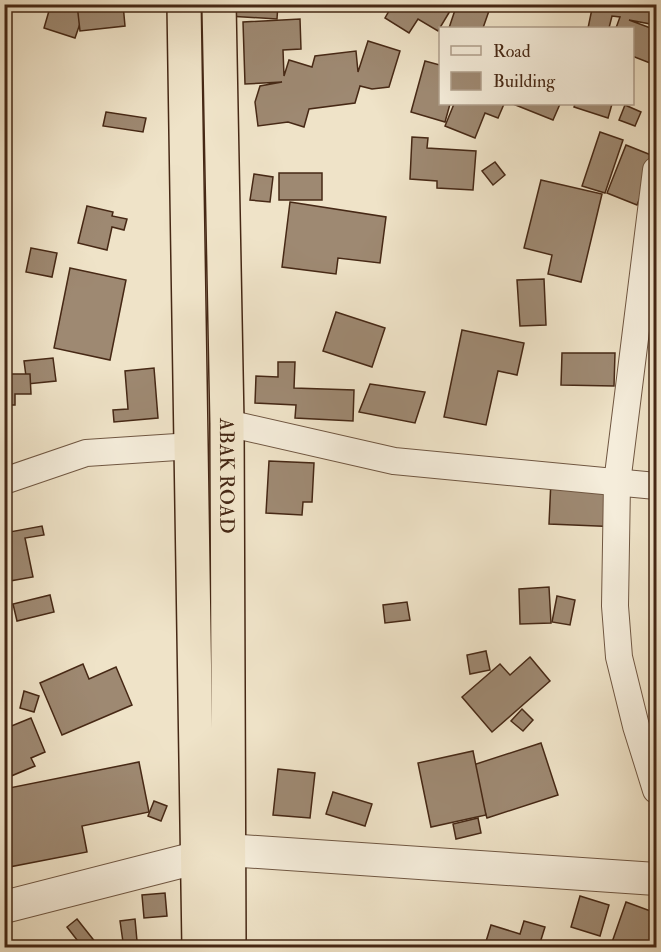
<svg xmlns="http://www.w3.org/2000/svg" width="661" height="952" viewBox="0 0 661 952" font-family="'IM FELL Double Pica',serif">
  <style>
    .building { fill: #9e8972; stroke: #462815; stroke-width: 1.5 }
    .lines { fill: none; stroke-linecap: round; stroke-linejoin: round }
    .minor-casing { stroke: #705742; stroke-width: 28 }
    .tertiary-casing { stroke: #705742; stroke-width: 34 }
    .trunk-casing { stroke: #462815; stroke-width: 36 }
    .minor { stroke: #f5eddb; stroke-width: 26 }
    .tertiary { stroke: #f5eddb; stroke-width: 32 }
    .trunk { stroke: #efe3c8; stroke-width: 33 }
    .labels { text-anchor: middle; stroke-width: 5; stroke-linejoin: round; paint-order: stroke }
    .street-label { font-size: 20px; fill: #462815; stroke: #f5eddb }
  </style>
  <rect width="100%" height="100%" fill="#efe3c8"/>
  <filter id="stains"><feTurbulence type="fractalNoise" baseFrequency=".00333" numOctaves="4"/><feColorMatrix values="0 0 0 0 .2 0 0 0 0 .09 0 0 0 0 .02 0 0 0 .5 -.17"/></filter>
  <radialGradient id="worn" r=".72"><stop offset=".6" stop-color="#630" stop-opacity="0"/><stop offset="1" stop-color="#630" stop-opacity=".3"/></radialGradient>
  <g class="building">
    <polygon points="51,4 84,12 75,38 44,28"/>
    <polygon points="77,4 123,4 125,26 80,31"/>
    <polygon points="229,4 278,4 277,19 228,16"/>
    <polygon points="393,4 451,4 453,6 438,31 418,19 409,33 385,18"/>
    <polygon points="457,4 478,4 490,8 483,28 449,28"/>
    <polygon points="593,4 656,4 656,25 629,20 656,30 656,46 650,63 632,56 632,28 616,28 620,17 612,16 609,28 588,28"/>
    <polygon points="300,19 301,49 283,50 284,76 289,60 312,67 315,56 356,51 358,72 368,41 400,51 389,87 372,89 360,86 355,103 309,109 304,127 288,122 258,126 255,102 260,86 282,82 245,84 243,22"/>
    <polygon points="425,61 440,65 440,104 450,104 445,122 411,112"/>
    <polygon points="454,104 504,104 498,118 485,113 475,138 445,126"/>
    <polygon points="513,104 560,104 553,120"/>
    <polygon points="575,104 612,104 608,118 574,107"/>
    <polygon points="625,105 641,112 635,126 619,120"/>
    <polygon points="106,112 146,118 143,132 103,126"/>
    <polygon points="600,132 623,140 605,193 582,186"/>
    <polygon points="412,137 428,138 427,148 476,151 473,190 437,188 437,181 410,179"/>
    <polygon points="626,145 656,157 637,205 607,193"/>
    <polygon points="495,162 505,175 493,185 482,171"/>
    <rect x="279" y="173" width="43" height="27"/>
    <polygon points="254,174 273,177 270,202 250,200"/>
    <polygon points="541,180 602,194 581,282 548,274 552,255 524,248"/>
    <polygon points="290,202 386,217 380,263 338,258 336,274 282,267"/>
    <polygon points="87,206 113,212 112,216 127,219 124,230 112,227 107,250 78,243"/>
    <polygon points="31,248 57,253 52,277 26,272"/>
    <polygon points="70,268 126,280 110,360 54,348"/>
    <polygon points="544,279 546,325 520,326 517,280"/>
    <polygon points="336,312 385,328 372,367 323,351"/>
    <polygon points="462,330 524,343 517,375 498,371 486,425 444,417"/>
    <polygon points="562,353 615,353 614,386 561,385"/>
    <polygon points="53,358 56,381 27,384 24,361"/>
    <polygon points="278,362 295,362 294,388 354,390 353,421 295,418 296,405 255,403 256,376 278,377"/>
    <polygon points="154,368 158,418 114,422 113,410 128,409 125,371"/>
    <polygon points="4,374 30,374 31,394 15,394 15,405 4,405"/>
    <polygon points="370,384 425,392 415,423 359,412"/>
    <polygon points="269,461 314,463 312,502 303,502 302,515 266,513"/>
    <polygon points="551,480 624,483 621,527 549,524"/>
    <polygon points="42,526 44,535 25,538 33,577 4,582 4,533"/>
    <polygon points="549,587 551,623 520,624 519,589"/>
    <polygon points="50,595 54,612 17,621 13,604"/>
    <polygon points="557,596 575,600 570,625 552,622"/>
    <polygon points="407,602 410,620 385,623 383,605"/>
    <polygon points="486,651 490,670 470,674 467,655"/>
    <polygon points="530,657 550,681 492,732 462,697 500,664 510,675"/>
    <polygon points="83,664 89,679 116,667 132,705 62,735 40,683"/>
    <polygon points="24,691 39,696 34,712 20,708"/>
    <polygon points="522,709 533,720 523,731 511,721"/>
    <polygon points="31,718 45,752 31,758 35,766 4,779 4,729"/>
    <polygon points="541,743 558,795 487,818 470,766"/>
    <polygon points="473,751 486,815 431,827 418,763"/>
    <polygon points="139,762 149,812 82,826 87,852 4,868 4,789"/>
    <polygon points="278,769 315,773 310,818 273,815"/>
    <polygon points="333,792 372,804 365,826 326,814"/>
    <polygon points="154,801 167,806 161,821 148,816"/>
    <polygon points="478,818 481,833 456,839 453,824"/>
    <polygon points="165,893 167,916 144,918 142,895"/>
    <polygon points="580,896 609,905 600,936 571,927"/>
    <polygon points="626,902 656,913 656,948 610,948"/>
    <polygon points="77,919 100,948 77,948 81,945 67,927"/>
    <polygon points="135,919 137,941 123,942 120,921"/>
    <polygon points="524,921 545,927 540,943 555,948 484,948 491,925 520,934"/>
  </g>
  <g class="lines">
    <g class="minor-casing">
      <g id="minor">
        <polyline points="656,170 617,483 615,606 619,657 636,726 656,790"/>
        <polyline points="227,423 394,461 656,486"/>
        <polyline points="4,481 86,453 192,446"/>
      </g>
    </g>
    <g class="tertiary-casing">
      <polyline id="tertiary" points="4,907 227,850 656,879"/>
    </g>
    <g class="trunk-casing">
      <g id="trunk">
        <polyline points="184,4 199,948"/>
        <path id="s1" d="M219 4 227 423 229 948"/>
      </g>
    </g>
    <use href="#minor" class="minor"/>
    <use href="#tertiary" class="tertiary"/>
    <use href="#trunk" class="trunk"/>
  </g>
  <g class="labels">
    <g class="street-label">
      <text dy="7" stroke="none"><textPath href="#s1" startOffset="472">ABAK ROAD</textPath></text>
    </g>
  </g>
  <rect width="661" height="952" fill="none" stroke="#efe3c8" stroke-width="24"/>
  <rect x="6" y="6" width="649" height="940" fill="none" stroke="#462815" stroke-width="3"/>
  <rect x="12" y="12" width="637" height="928" fill="none" stroke="#462815" stroke-width="1.5"/>
  <rect x="439" y="27" width="195" height="78" fill="#f5eddb" stroke="#af9e8c" stroke-width="1.5"/>
  <rect x="451" y="46" width="30" height="9" fill="#f5eddb" stroke="#af9e8c" stroke-width="1.5"/>
  <text x="493" y="57" font-size="18" fill="#462815">Road</text>
  <rect x="451" y="72" width="30" height="18" fill="#9e8972" stroke="#af9e8c" stroke-width="1.5"/>
  <text x="493" y="87" font-size="18" fill="#462815">Building</text>
  <rect width="100%" height="100%" filter="url(#stains)"/>
  <rect width="100%" height="100%" fill="url(#worn)"/>
</svg>
